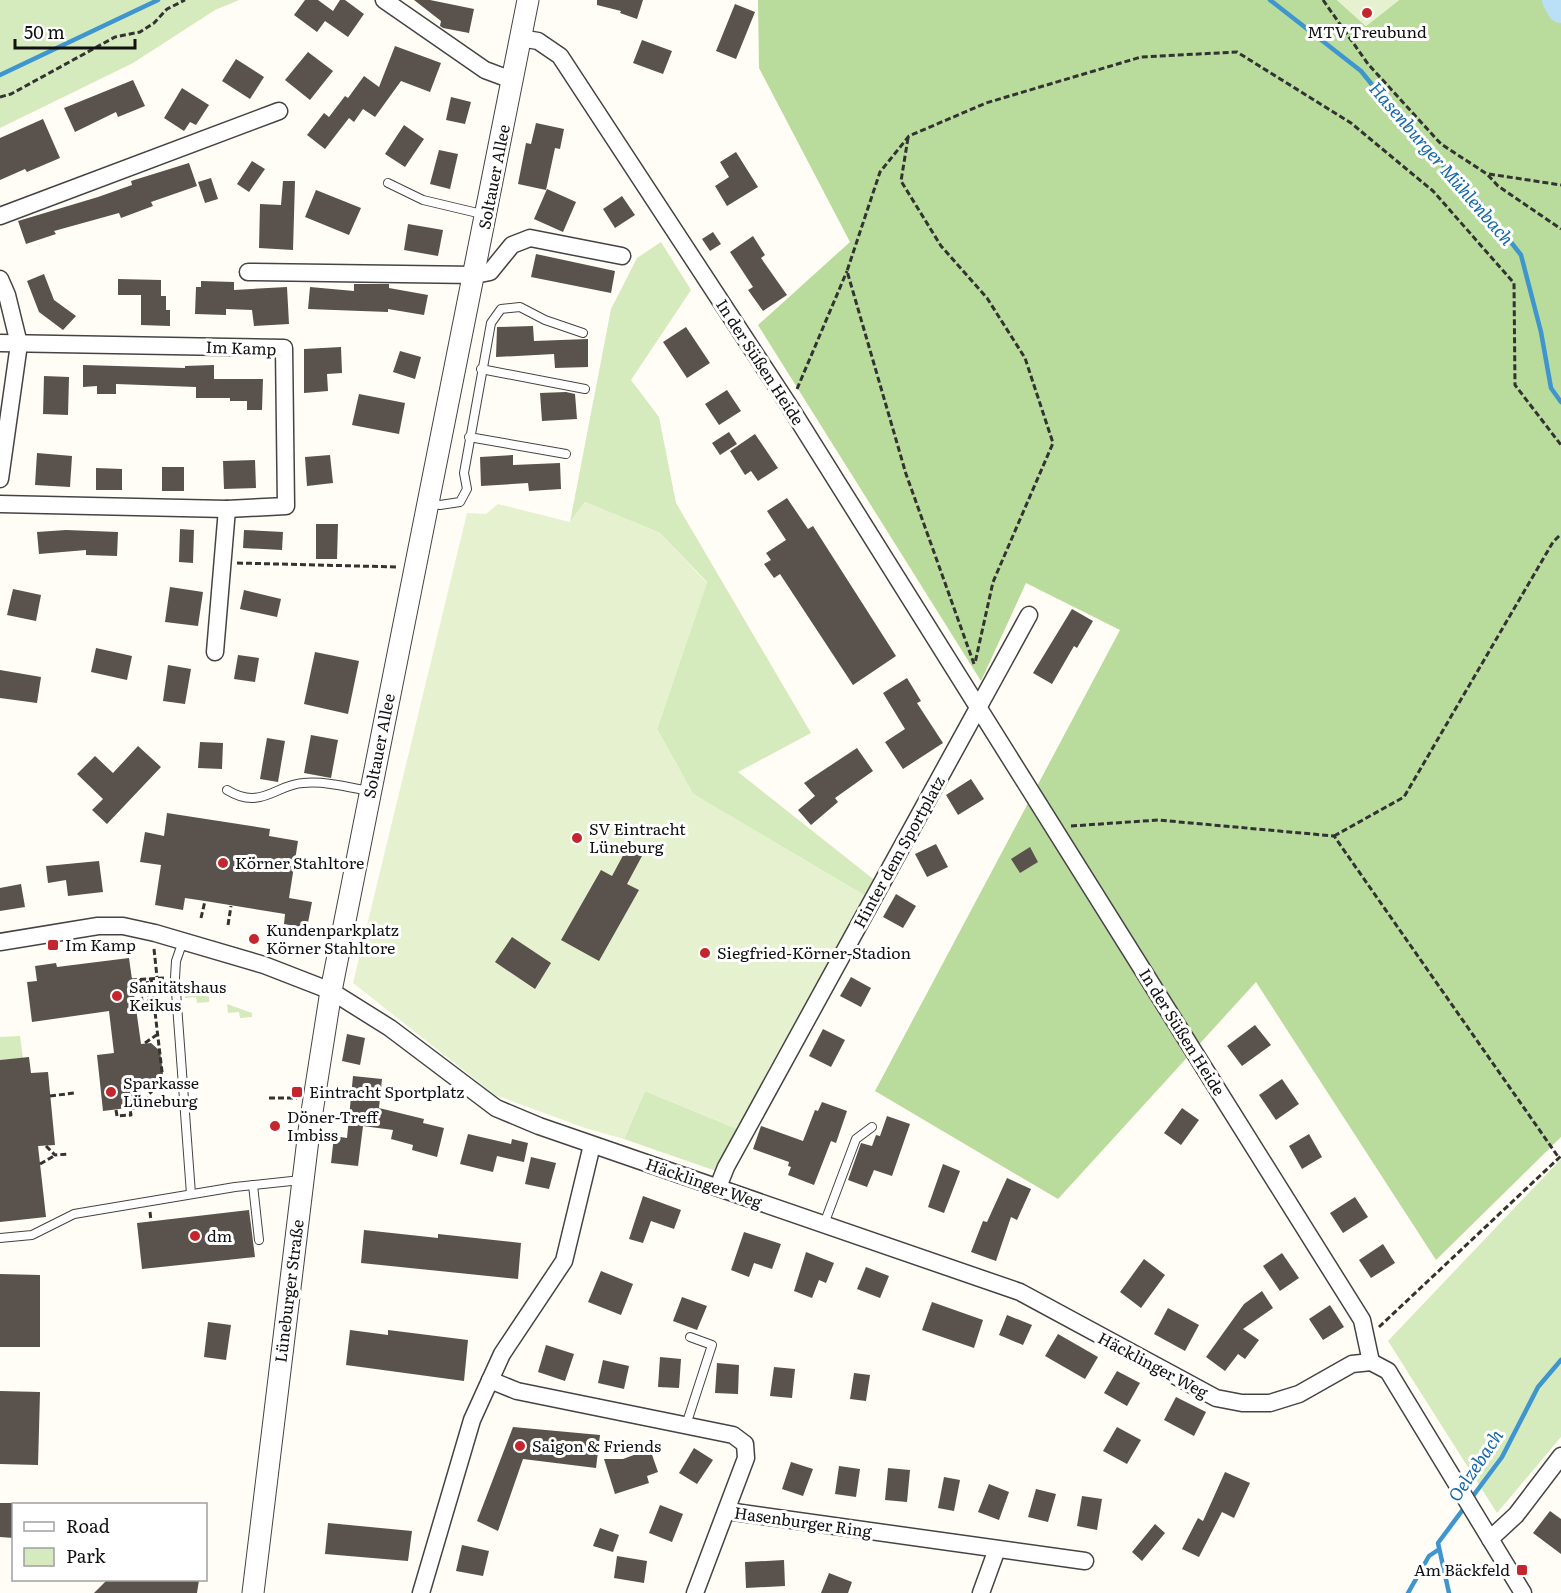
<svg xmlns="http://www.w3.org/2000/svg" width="1561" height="1593" viewBox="0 0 1561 1593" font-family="Literata,serif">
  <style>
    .green { fill: #d5ebbd }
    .forest { fill: #b9dc9c }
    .pitch { fill: #e6f2cf }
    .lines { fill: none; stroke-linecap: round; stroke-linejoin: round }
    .stream { stroke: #3f96cf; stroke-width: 4.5 }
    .river { stroke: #b9e0f7; stroke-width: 28 }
    .building { fill: #5a524d }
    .service-casing { stroke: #444; stroke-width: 10 }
    .minor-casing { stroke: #444; stroke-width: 19 }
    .tertiary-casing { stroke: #444; stroke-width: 23 }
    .path { stroke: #333; stroke-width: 3; stroke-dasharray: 6 3; stroke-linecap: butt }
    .service { stroke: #fff; stroke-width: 8 }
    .minor { stroke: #fff; stroke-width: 16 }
    .tertiary { stroke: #fff; stroke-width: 21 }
    .poi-dot { fill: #c4262e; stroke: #fff; stroke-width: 2 }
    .labels { text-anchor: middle; stroke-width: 6; stroke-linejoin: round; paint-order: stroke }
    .poi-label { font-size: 16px; fill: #111; stroke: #fff; text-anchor: start }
    .street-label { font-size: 16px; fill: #111; stroke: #fff }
    .water-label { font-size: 18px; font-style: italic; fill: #1768a6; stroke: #fff }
  </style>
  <rect width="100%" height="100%" fill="#fffdf5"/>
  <g class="green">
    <polygon points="0,0 239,0 215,10 133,63 0,128"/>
    <polygon points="661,242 691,290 631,380 659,417 676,503 811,733 738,772 877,882 869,898 693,794 657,729 707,582 660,533 585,502 570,522 611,309 637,258"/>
    <polygon points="184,989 209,997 209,1002 197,1003 196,997 185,998"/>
    <polygon points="227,1004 252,1013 252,1017 240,1018 239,1012 228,1013"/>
    <polygon points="20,1036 23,1058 0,1060 0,1037"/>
    <polygon points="645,1091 740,1130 716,1171 624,1139"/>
    <polygon points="1561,1159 1561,1437 1497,1513 1388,1341"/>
  </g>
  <polygon class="forest" points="758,0 1337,0 1366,26 1399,0 1561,0 1561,1137 1436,1260 1256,982 1058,1199 875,1091 1120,630 1026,583 981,681 758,325 850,242 759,68"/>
  <g class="pitch">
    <polygon points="1337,0 1399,0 1366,26"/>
    <polygon points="585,502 660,533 707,583 657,729 693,794 869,898 740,1130 645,1091 624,1139 585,1128 495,1095 353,983 467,513 486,514 498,504 570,522"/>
  </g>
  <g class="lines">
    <g class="stream">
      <polyline points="1270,0 1361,71 1412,134 1477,199 1521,255 1541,332 1551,388 1561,402"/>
      <polyline points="0,75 158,0"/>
      <polyline points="1408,1593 1429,1556 1438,1550"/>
      <polyline points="1449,1593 1438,1543 1502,1457 1538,1387 1561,1360"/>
    </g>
    <polyline class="river" points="1556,0 1561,9"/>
  </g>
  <g class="building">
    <polygon points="305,0 318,0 333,11 340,0 345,0 364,14 348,37 325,21 317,32 294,15"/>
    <polygon points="414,0 430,0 474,9 469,33 443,28 440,26 441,21"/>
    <polygon points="597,0 643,0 637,19 620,13 621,11 597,5"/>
    <polygon points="735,4 755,12 736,59 716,51"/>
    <polygon points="642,40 672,51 663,74 633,63"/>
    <polygon points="395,46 441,63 430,92 401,81 375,117 363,109 354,122 349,118 325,149 307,135 324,113 329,117 345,96 348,98 364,76 379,87"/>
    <polygon points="308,52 333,71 310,100 285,80"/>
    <polygon points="236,59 264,77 250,99 222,81"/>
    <polygon points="133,80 145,106 118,117 116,112 75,132 64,108"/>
    <polygon points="182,88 209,105 196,125 190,122 184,131 164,118"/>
    <polygon points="451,97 471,102 465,124 446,120"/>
    <polygon points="43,119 60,158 27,172 25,169 0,180 0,138"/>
    <polygon points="536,123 564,129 560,149 555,148 546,190 518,184 526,143 531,144"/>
    <polygon points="404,125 424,139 405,167 385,154"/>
    <polygon points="439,150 458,154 450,189 430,184"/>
    <polygon points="736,152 758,187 727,206 715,186 729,177 720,162"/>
    <polygon points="252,161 265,169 249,192 237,184"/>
    <polygon points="189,163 197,186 151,202 153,206 121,218 119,213 54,231 56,234 26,244 18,221 98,197 132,185 131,181"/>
    <polygon points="211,178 218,199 205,203 198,182"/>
    <polygon points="283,181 295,181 293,250 259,248 260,204 281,205"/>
    <polygon points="547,189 576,202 563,232 534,219"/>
    <polygon points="316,190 361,208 349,235 305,217"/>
    <polygon points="622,196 635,215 615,228 603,209"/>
    <polygon points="408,224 443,230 438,256 404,250"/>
    <polygon points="713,232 721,244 710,251 702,239"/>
    <polygon points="753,236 765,255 761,258 787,295 763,311 748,290 753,287 730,252"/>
    <polygon points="536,254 615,271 611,293 531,277"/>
    <polygon points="44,274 54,300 76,316 63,330 39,312 27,281"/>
    <polygon points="118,279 161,280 161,296 166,296 166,310 170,310 170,326 141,325 141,295 118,295"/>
    <polygon points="201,281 234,282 234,290 287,287 289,324 254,326 252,310 226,309 226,315 195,314 196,287 201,287"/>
    <polygon points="354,284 389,284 389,288 428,295 424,315 388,309 388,312 308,309 310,287 354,291"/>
    <polygon points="533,326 534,341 588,339 588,367 555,368 554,354 496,357 497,327"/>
    <polygon points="686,327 710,363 687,378 663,342"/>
    <polygon points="341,347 342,373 327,374 328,391 304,393 304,349"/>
    <polygon points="400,351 421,357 415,379 393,372"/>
    <polygon points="83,365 185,368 185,366 214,365 214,379 263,379 262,410 247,410 247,401 230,401 230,398 196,398 196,387 116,384 116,394 97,394 97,386 83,387"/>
    <polygon points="44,376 69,377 68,415 43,414"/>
    <polygon points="727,390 741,411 719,425 705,404"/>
    <polygon points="566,392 575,394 577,419 542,421 540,393"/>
    <polygon points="359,394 405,403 399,434 352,425"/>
    <polygon points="729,432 737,444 720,455 712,443"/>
    <polygon points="755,434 778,468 758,481 751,471 745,475 730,451"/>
    <polygon points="37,453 72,456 70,487 35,485"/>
    <polygon points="330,455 333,483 307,486 305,457"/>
    <polygon points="513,455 513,465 560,463 561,489 529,491 528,483 481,486 480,457"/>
    <polygon points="255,460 256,488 224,489 223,461"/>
    <rect x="162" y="467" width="22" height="24"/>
    <polygon points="96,468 122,469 122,490 96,490"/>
    <polygon points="787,498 808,529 813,526 896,656 853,685 780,574 774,578 764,564 771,560 766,553 786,540 767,511"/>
    <polygon points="316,524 338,524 337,559 316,559"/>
    <polygon points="180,529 194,530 193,563 179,562"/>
    <polygon points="66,530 118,532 117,556 86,555 86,550 39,554 37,532"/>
    <polygon points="244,530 283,532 282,550 243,548"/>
    <polygon points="170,587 203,592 198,626 165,622"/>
    <polygon points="13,589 41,595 36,621 7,615"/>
    <polygon points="244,590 281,599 277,617 240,609"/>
    <polygon points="1072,609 1093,621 1077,648 1074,646 1052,684 1033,673"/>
    <polygon points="96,648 132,656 127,680 91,672"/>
    <polygon points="315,652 359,661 348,714 304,704"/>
    <polygon points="238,655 259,658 255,682 234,679"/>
    <polygon points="168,665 191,669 185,704 163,701"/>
    <polygon points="0,670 41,677 37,703 0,698"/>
    <polygon points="907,678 921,701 917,703 943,743 903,769 885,742 905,729 883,693"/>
    <polygon points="311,735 338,740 331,778 304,773"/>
    <polygon points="267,738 285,741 278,782 260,779"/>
    <polygon points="200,742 223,743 222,769 198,768"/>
    <polygon points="138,746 161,767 107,824 92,810 103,799 77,774 95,756 113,773"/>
    <polygon points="857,748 873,771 835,798 838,802 811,825 798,810 815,796 804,783"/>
    <polygon points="971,779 984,799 958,815 946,795"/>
    <polygon points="167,813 270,829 269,836 298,841 289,898 312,902 307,928 284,924 285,914 205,901 185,898 183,910 155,905 161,865 140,862 145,832 164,836"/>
    <polygon points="936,844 948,867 927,877 915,854"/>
    <polygon points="1030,847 1038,862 1020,873 1011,859"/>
    <polygon points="627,848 642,856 627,884 639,890 599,961 561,940 601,870 612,876"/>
    <polygon points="99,861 103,892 68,896 66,880 48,883 46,866"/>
    <polygon points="21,884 25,907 0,911 0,888"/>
    <polygon points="896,894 916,906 903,928 883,917"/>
    <polygon points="512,937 551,963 535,989 495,962"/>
    <polygon points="129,958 141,1044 151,1043 160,1051 163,1074 150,1089 140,1090 142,1101 126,1103 127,1108 103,1111 97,1055 114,1053 109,1011 32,1022 27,982 37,981 35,966 56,963 57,967"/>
    <polygon points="851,977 871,988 861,1007 840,996"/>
    <polygon points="1255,1025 1271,1045 1242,1066 1227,1046"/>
    <polygon points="823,1029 845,1040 831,1067 809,1056"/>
    <polygon points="347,1034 365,1038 360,1065 342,1061"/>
    <polygon points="29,1057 31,1073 48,1072 55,1145 38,1146 46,1217 0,1222 0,1060"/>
    <polygon points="353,1076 382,1079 379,1108 424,1119 423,1123 444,1128 437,1157 412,1150 413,1145 391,1139 393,1130 363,1126 358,1166 331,1163 334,1136 347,1138"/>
    <polygon points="1282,1079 1299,1104 1276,1120 1259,1095"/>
    <polygon points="822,1102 847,1111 836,1143 831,1141 814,1185 788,1175 791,1167 788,1166 789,1162 753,1149 761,1126 803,1141 815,1110 818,1111"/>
    <polygon points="1182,1108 1199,1120 1181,1145 1164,1133"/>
    <polygon points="887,1116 910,1124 892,1176 874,1170 867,1187 848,1180 861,1143 872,1146 876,1135 880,1136"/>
    <polygon points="468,1134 511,1144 512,1139 528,1143 524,1162 497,1156 493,1172 460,1164"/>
    <polygon points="1309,1134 1322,1157 1302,1169 1289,1146"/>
    <polygon points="531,1157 556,1163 549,1189 525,1184"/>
    <polygon points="943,1164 960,1171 944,1213 928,1207"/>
    <polygon points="1007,1178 1031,1189 1017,1220 1011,1217 996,1261 971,1252 983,1221 987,1222"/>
    <polygon points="643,1196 681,1210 674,1229 651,1221 643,1243 629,1239"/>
    <polygon points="1355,1197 1368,1217 1343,1233 1330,1213"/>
    <polygon points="249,1210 255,1257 142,1269 137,1223"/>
    <polygon points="364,1230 438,1238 438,1234 521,1243 518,1279 361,1263"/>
    <polygon points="744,1232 781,1244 772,1269 754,1263 749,1277 731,1270"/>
    <polygon points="1383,1244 1395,1263 1371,1278 1359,1260"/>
    <polygon points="806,1252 834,1263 826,1283 819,1280 812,1298 794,1291"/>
    <polygon points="1282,1253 1299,1278 1280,1291 1263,1266"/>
    <polygon points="1144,1259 1165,1275 1141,1308 1120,1292"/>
    <polygon points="866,1267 889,1276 880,1298 857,1289"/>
    <polygon points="601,1271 633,1284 621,1315 588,1302"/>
    <polygon points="0,1274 40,1275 40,1347 0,1347"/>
    <polygon points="1262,1291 1273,1308 1243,1329 1259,1340 1245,1359 1238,1354 1225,1371 1206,1357 1244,1304"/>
    <polygon points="682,1297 707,1306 697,1330 673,1321"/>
    <polygon points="932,1302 983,1320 974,1348 922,1330"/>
    <polygon points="1330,1305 1344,1327 1323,1340 1309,1319"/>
    <polygon points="1168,1308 1199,1325 1185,1351 1154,1334"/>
    <polygon points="1007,1315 1032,1325 1023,1345 999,1335"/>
    <polygon points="208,1322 231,1325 226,1360 204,1357"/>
    <polygon points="350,1330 388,1335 388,1330 468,1340 464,1381 346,1365"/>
    <polygon points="1058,1334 1098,1357 1085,1379 1045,1356"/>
    <polygon points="546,1345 574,1354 565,1381 538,1372"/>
    <polygon points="660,1357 681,1359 679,1388 658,1387"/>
    <polygon points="603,1360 629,1366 624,1389 598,1383"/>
    <polygon points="717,1363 739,1365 738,1394 715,1393"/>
    <polygon points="774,1367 795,1369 792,1398 770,1396"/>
    <polygon points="1117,1371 1140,1383 1127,1406 1104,1393"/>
    <polygon points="854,1373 870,1375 866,1401 850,1399"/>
    <polygon points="0,1391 40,1392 38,1465 0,1464"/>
    <polygon points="1176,1397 1206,1412 1194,1436 1164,1420"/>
    <polygon points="513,1427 600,1435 596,1468 523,1459 498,1531 477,1521"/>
    <polygon points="1117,1427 1141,1440 1127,1464 1103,1451"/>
    <polygon points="694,1448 713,1460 697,1484 679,1473"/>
    <polygon points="650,1449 658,1472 647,1476 649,1483 615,1494 604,1459 623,1459"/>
    <polygon points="791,1462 813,1469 803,1496 782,1489"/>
    <polygon points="839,1466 860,1469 856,1497 835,1494"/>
    <polygon points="888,1468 910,1470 907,1502 885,1500"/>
    <polygon points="1225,1472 1250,1483 1234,1518 1222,1512 1199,1557 1182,1549 1198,1518 1203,1521"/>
    <polygon points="944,1477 960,1480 954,1511 938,1508"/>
    <polygon points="989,1484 1009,1492 999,1520 978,1512"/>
    <polygon points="1036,1489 1056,1494 1048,1522 1028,1517"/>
    <polygon points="1082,1496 1102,1499 1097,1530 1077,1526"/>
    <polygon points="0,1503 14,1503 14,1538 0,1537"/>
    <polygon points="660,1505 683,1514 672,1542 649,1533"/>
    <polygon points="1550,1511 1561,1519 1561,1554 1533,1533"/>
    <polygon points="328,1523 412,1531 408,1561 325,1554"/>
    <polygon points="1155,1524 1165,1533 1142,1561 1132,1552"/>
    <polygon points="600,1528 619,1535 613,1552 593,1546"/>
    <polygon points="462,1545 489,1551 483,1576 456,1571"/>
    <polygon points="617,1556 647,1561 644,1583 614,1578"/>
    <polygon points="784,1560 785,1586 746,1588 745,1562"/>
    <polygon points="829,1573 852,1582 848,1593 821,1593"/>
    <polygon points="107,1580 199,1580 197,1593 94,1593"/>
  </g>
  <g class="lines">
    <g class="service-casing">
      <g id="service">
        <polyline points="388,183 423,200 486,215"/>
        <polyline points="481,369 585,389"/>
        <polyline points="469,437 566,454"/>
        <polyline points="429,503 440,505 460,502 467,489 464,473 491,323 501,309 520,307 545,320 583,333"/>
        <path d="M227 790C261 811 277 784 303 783 325 781 348 787 369 791"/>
        <polyline points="183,941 176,961 175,978 191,1194"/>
        <polyline points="253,1185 259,1240"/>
        <polyline points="824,1224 856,1139 872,1127"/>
        <polyline points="0,1238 32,1235 74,1214 235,1187 301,1180"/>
        <polyline points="686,1425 712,1345 690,1337"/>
      </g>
    </g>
    <g class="minor-casing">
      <g id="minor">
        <polyline points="384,0 485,70 512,80"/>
        <polyline points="520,38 538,41 560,56 790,407 1362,1320 1371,1362"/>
        <polyline points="0,216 279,111"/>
        <polyline points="248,272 475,275 490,272 512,245 530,238 622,256"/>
        <polyline points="0,279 7,295 19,344 0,479"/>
        <polyline points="0,343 284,348 286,506 227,509 0,504"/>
        <polyline points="215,652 227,509"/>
        <polyline points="0,942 98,926 123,926 155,933 264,965 331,991 390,1028 496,1108 539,1126 1020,1292 1216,1398 1242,1403 1270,1403 1299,1394 1352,1364 1371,1362 1388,1371 1523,1593"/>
        <polyline points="718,1187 726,1167 1029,615"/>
        <polyline points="490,1380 517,1391 733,1435 745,1444 746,1458 695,1593"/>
        <polyline points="727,1511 1085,1561"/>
        <polyline points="1490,1539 1516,1515 1561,1456"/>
        <polyline points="421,1593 472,1420 502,1354 564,1261 592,1145"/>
        <polyline points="981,1593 997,1549"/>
      </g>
    </g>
    <g class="tertiary-casing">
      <polyline id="tertiary" points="253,1593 309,1131 331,991 528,0"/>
    </g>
    <g class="path">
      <polyline points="1323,0 1368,64 1441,144 1487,174 1498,186 1561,229"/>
      <polyline points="0,97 11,94 115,37 140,32 154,23 167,9 185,0"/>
      <polyline points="908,138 901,181 941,246 987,298 1025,358 1053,443 993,582 975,663"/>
      <polyline points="1489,174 1561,185"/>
      <polyline points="797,389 847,271"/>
      <polyline points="237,563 398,567"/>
      <polyline points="974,664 906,474 847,271 880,172 909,136 986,103 1141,57 1237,52 1351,123 1433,191 1514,283 1515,385 1561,445"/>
      <polyline points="1071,826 1158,820 1334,836 1559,1158"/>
      <polyline points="1334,836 1404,797 1553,542 1561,534"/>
      <polyline points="201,918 205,901"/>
      <polyline points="228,925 231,906"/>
      <polyline points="154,949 157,977"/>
      <polyline points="140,979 142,1002 149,1002 147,978"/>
      <polyline points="131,980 164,978"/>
      <polyline points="145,1043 158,1034"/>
      <polyline points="50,1096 74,1093"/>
      <polyline points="269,1098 297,1098"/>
      <polyline points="116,1110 117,1116 131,1115 130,1109 145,1105 149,1094 163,1080 151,978"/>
      <polyline points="46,1146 55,1155 69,1154"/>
      <polyline points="40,1164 54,1156"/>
      <polyline points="150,1212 151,1221"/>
      <polyline points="1379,1327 1561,1156"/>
    </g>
    <use href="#service" class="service"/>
    <use href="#minor" class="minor"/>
    <use href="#tertiary" class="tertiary"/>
  </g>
  <g class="poi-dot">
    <circle cx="1367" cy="13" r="6"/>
    <circle cx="577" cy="838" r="6"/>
    <circle cx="223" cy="863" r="6"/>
    <circle cx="254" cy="939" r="6"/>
    <rect x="47" y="939" width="12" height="12" rx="3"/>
    <circle cx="705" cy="953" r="6"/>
    <circle cx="117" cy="996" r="6"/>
    <circle cx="111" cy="1092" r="6"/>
    <rect x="291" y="1086" width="12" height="12" rx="3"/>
    <circle cx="275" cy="1126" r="6"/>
    <circle cx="195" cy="1236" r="6"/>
    <circle cx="520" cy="1446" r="6"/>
    <rect x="1516" y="1564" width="12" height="12" rx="3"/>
  </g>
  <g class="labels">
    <g class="poi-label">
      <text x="1367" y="38" text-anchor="middle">MTV Treubund</text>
      <text x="589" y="835">SV Eintracht<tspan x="589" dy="18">Lüneburg</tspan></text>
      <text x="235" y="869">Körner Stahltore</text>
      <text x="266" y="936">Kundenparkplatz<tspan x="266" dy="18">Körner Stahltore</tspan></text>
      <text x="65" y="951">Im Kamp</text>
      <text x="717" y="959">Siegfried-Körner-Stadion</text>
      <text x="129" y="993">Sanitätshaus<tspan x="129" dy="18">Keikus</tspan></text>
      <text x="123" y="1089">Sparkasse<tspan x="123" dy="18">Lüneburg</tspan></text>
      <text x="309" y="1098">Eintracht Sportplatz</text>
      <text x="287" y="1123">Döner-Treff<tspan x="287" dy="18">Imbiss</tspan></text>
      <text x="207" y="1242">dm</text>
      <text x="532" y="1452">Saigon &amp; Friends</text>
      <text x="1510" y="1576" text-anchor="end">Am Bäckfeld</text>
    </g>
    <g class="street-label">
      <text transform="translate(494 177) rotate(-79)" y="6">Soltauer Allee</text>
      <text transform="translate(241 348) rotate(2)" y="6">Im Kamp</text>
      <text transform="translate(760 362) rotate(57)" y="6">In der Süßen Heide</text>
      <text transform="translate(379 746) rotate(-79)" y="6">Soltauer Allee</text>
      <text transform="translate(899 852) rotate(-61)" y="6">Hinter dem Sportplatz</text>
      <text transform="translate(1182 1032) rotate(58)" y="6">In der Süßen Heide</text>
      <text transform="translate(704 1183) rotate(19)" y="6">Häcklinger Weg</text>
      <text transform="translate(289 1291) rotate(-83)" y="6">Lüneburger Straße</text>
      <text transform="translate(1153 1365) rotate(28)" y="6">Häcklinger Weg</text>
      <text transform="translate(803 1522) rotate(8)" y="6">Hasenburger Ring</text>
    </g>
    <g class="water-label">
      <text transform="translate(1441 164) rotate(49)" y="6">Hasenburger Mühlenbach</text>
      <text transform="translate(1476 1466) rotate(-56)" y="6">Oelzebach</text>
    </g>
  </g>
  <rect x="12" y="1503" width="195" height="78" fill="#ffffff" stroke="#a0a0a0" stroke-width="1.5"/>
  <rect x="24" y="1522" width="30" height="9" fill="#ffffff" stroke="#a0a0a0" stroke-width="1.5"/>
  <text x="66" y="1533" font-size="18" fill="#111111">Road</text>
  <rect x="24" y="1548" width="30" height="18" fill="#d5ebbd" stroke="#a0a0a0" stroke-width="1.5"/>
  <text x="66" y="1563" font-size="18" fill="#111111">Park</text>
  <path d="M15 39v9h120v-9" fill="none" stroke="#111111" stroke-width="3"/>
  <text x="24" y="39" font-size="18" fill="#111111" stroke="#ffffff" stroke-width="4.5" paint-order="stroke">50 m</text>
</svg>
